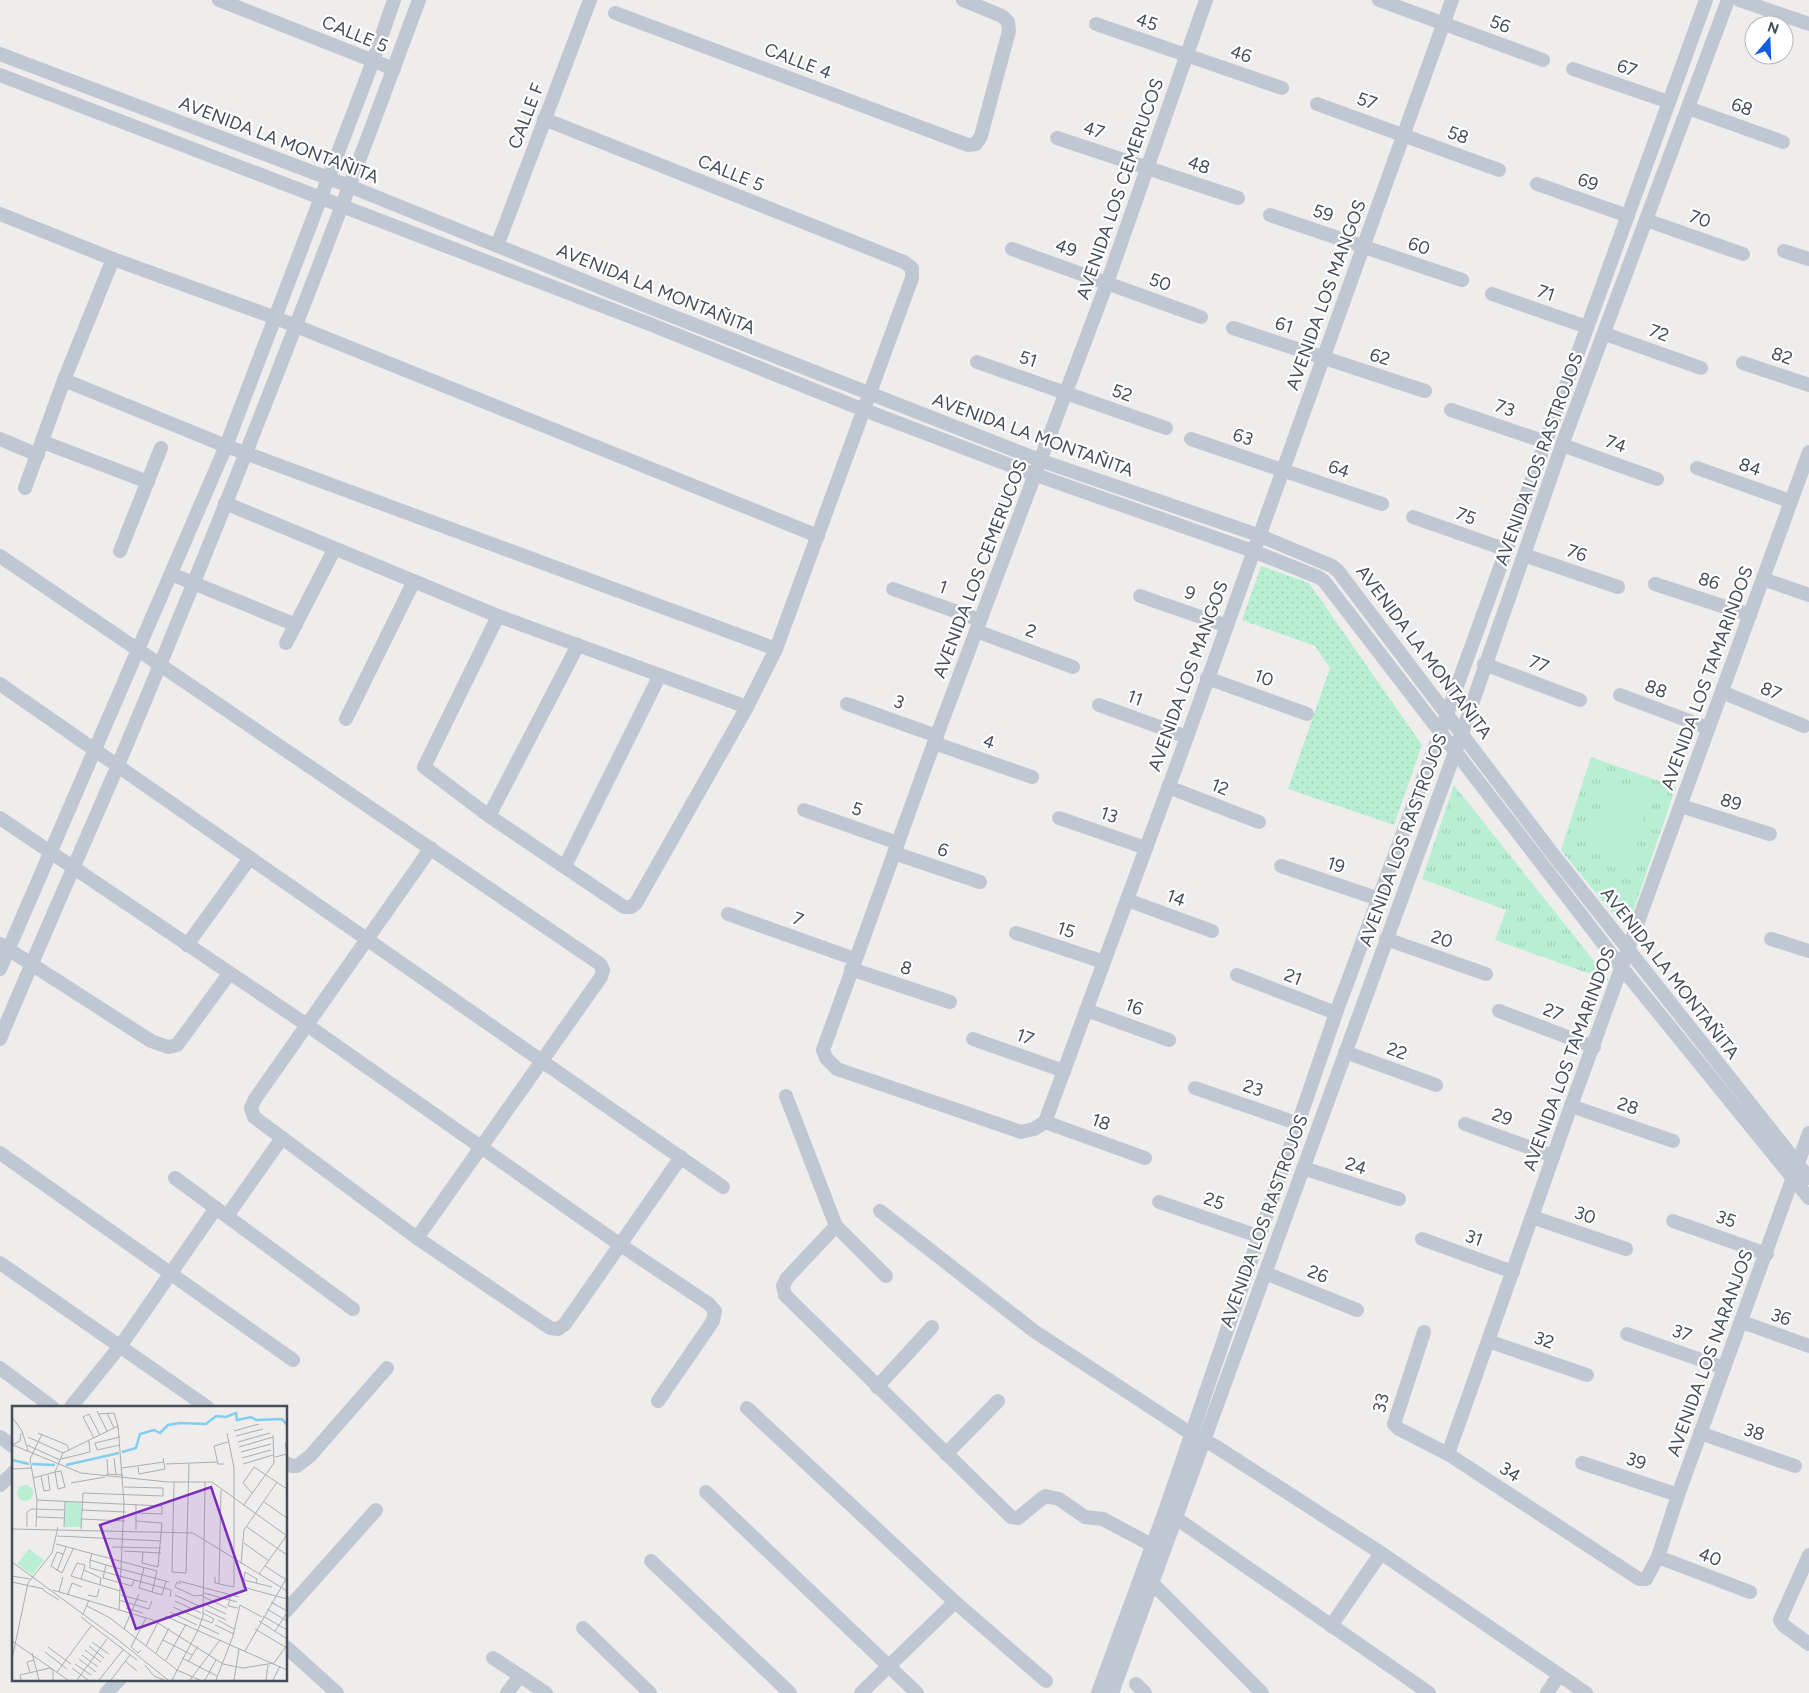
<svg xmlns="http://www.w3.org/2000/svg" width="1809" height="1693" viewBox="0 0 1809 1693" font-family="Figtree,sans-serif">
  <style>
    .grass { fill: url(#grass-dots) }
    .park { fill: url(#park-tufts) }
    .pitch { fill: #b8efd2 }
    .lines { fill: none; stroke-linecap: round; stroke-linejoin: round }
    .street { stroke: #bfc7d2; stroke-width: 14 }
    .labels { text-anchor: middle; stroke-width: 4.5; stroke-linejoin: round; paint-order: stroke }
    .street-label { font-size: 18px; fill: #444e5a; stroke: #fff }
    .inset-river { fill: none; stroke: #83ceee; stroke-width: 2.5 }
    .inset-road { fill: none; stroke: #abadb2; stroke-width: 1 }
    .view { fill: #7b2cbf; fill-opacity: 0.15; stroke: #7b2cbf; stroke-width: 2.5 }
    .inset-edge { fill: none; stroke: #444e5a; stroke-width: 2.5 }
  </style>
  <defs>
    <pattern id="grass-dots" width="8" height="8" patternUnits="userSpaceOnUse" patternTransform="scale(1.25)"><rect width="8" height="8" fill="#b8efd2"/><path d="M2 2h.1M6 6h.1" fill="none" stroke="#9fcfb7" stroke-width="1.8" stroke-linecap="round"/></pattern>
    <pattern id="park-tufts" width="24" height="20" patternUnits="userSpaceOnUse" patternTransform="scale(1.25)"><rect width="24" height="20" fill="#b8efd2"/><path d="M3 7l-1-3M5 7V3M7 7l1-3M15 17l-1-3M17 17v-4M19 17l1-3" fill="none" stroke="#9fcfb7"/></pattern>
  </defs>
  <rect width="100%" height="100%" fill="#efecec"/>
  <polygon class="grass" points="1261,566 1309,583 1422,745 1394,825 1288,789 1330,668 1315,646 1242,620"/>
  <g class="park">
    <path d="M1591 757 1676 787 1630 920C1626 924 1622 923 1617 919L1561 850Z"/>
    <polygon points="1454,785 1610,981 1495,940 1506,910 1422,879"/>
  </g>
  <polygon class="pitch" points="1610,780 1652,795 1628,863 1586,848"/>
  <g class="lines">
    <g class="street">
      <polyline points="219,0 394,69"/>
      <polyline points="1206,0 1107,283 934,743 823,1050 826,1058 837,1069 1021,1132 1034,1129 1045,1122 1187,737 1452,0"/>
      <polyline points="1379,0 1543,60"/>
      <polyline points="1739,0 1809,24"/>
      <polyline points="615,13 968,145 976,144 981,136 1009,31 1008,22 1002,16 963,0"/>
      <polyline points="1096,24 1282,88"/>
      <polyline points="0,54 349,186 654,309 1042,461 1258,535 1332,566 1338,571 1552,853 1809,1178"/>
      <polyline points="1573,69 1669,102"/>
      <polyline points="0,75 647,323 864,410 1036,475 1253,551 1318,577 1324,581 1622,968 1809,1198"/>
      <polyline points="1317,104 1499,170"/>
      <polyline points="1688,108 1783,142"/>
      <polyline points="1057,138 1238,198"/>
      <polyline points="1537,184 1628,216"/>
      <polyline points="0,214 113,259 276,318 818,536"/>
      <polyline points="1270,215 1462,280"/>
      <polyline points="1646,220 1743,254"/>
      <polyline points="497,246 590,0"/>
      <polyline points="1012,249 1201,317"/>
      <polyline points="1784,251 1809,259"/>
      <polyline points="1492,294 1587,327"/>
      <polyline points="1233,328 1425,391"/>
      <polyline points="1605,334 1701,368"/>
      <polyline points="977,362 1166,428"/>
      <polyline points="1743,363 1809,385"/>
      <polyline points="64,380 226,446 776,649"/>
      <polyline points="1451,410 1546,442"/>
      <polyline points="0,439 38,455"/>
      <polyline points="1191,439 1382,504"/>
      <polyline points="43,442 148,482"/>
      <polyline points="1562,445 1657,479"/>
      <polyline points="1697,468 1790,501"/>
      <polyline points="25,488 64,380 113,259"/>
      <polyline points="225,503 498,616 747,707"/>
      <polyline points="1413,517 1507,550"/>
      <polyline points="120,551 161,448"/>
      <polyline points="1524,555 1618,587"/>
      <polyline points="0,556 600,964 603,970 601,977 417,1238"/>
      <polyline points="171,574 296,625"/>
      <polyline points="1763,579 1809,595"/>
      <polyline points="1655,584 1750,615"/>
      <polyline points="893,589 980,620"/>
      <polyline points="1140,596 1227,626"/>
      <polyline points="498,616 424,767 489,816 624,907 631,907 636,903 747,707 776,649 912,278 912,268 904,262 544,119"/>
      <polyline points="976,631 1073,667"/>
      <polyline points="286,643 334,550"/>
      <polyline points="1484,664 1580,700"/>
      <polyline points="1207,678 1307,714"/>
      <polyline points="0,684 723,1187"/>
      <polyline points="1722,692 1804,726"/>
      <polyline points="1620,695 1708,728"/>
      <polyline points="847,704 937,736"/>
      <polyline points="1099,705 1187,737"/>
      <polyline points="346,719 414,581"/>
      <polyline points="934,743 1032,777"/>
      <polyline points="1168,787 1259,822"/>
      <polyline points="1681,806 1770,834"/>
      <polyline points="804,810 898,843"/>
      <polyline points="489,816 578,645"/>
      <polyline points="0,818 307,1025 619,1244 709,1304 715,1311 713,1321 658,1401"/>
      <polyline points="1059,818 1146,848"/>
      <polyline points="431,848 255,1099 251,1108 254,1117 417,1238 550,1328 558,1329 565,1324 681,1157"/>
      <polyline points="894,853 980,882"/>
      <polyline points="565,866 660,675"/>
      <polyline points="1281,866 1379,899"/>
      <polyline points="1127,900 1212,931"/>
      <polyline points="728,914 855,959"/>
      <polyline points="1016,933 1104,962"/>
      <polyline points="1386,939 1486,974"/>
      <polyline points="1771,939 1809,951"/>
      <polyline points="0,944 151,1041 168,1047 177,1045 229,974"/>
      <polyline points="187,945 250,858"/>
      <polyline points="0,969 226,446 373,61 394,0"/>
      <polyline points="851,969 950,1002"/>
      <polyline points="1237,975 1336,1013"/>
      <polyline points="1086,1010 1169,1040"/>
      <polyline points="1499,1011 1594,1047"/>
      <path d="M0 1039C38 947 79 856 118 765 225 513 324 257 419 0"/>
      <polyline points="973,1039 1064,1071"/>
      <polyline points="1345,1052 1436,1085"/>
      <polyline points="1195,1088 1299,1124"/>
      <polyline points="786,1096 836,1226"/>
      <polyline points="1571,1106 1673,1141"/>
      <polyline points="1045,1122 1145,1158"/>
      <polyline points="1465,1124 1553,1156"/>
      <polyline points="0,1153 293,1360"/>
      <polyline points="1303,1168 1399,1199"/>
      <polyline points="175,1178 353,1309"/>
      <polyline points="1159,1202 1258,1236"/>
      <polyline points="880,1211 1034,1331 1190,1433 1215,1446 1381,1553 1586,1693"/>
      <polyline points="227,1216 282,1138"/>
      <polyline points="1532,1217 1626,1249"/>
      <polyline points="1673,1221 1767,1254"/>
      <polyline points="1422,1239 1513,1272"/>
      <polyline points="0,1263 207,1407"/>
      <polyline points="1265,1273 1357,1310"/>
      <polyline points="886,1276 836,1226 787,1278 783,1286 785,1295 1011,1517 1018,1518 1045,1496 1059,1499 1085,1517 1103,1519 1161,1550"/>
      <polyline points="1742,1322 1809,1346"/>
      <polyline points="1424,1332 1394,1424 1399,1429 1448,1454 1639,1579 1646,1579 1658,1557 1678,1495 1809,1133"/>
      <polyline points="1627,1334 1724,1368"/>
      <polyline points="1488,1341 1587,1375"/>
      <polyline points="0,1368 52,1407"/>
      <polyline points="877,1387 932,1327"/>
      <polyline points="71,1407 121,1345 216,1208"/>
      <polyline points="747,1408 955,1602 1046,1681"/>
      <polyline points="1700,1433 1795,1466"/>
      <polyline points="0,1437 14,1447"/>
      <polyline points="946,1454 998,1401"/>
      <polyline points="1448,1454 1571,1106 1809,452"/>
      <polyline points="286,1463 292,1466 297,1466 310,1456 387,1368"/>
      <polyline points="1582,1463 1678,1495"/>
      <polyline points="0,1485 14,1472"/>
      <polyline points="706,1492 917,1693"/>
      <polyline points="1170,1514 1429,1693"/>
      <polyline points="1809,1555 1780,1620 1783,1625 1809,1644"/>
      <polyline points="1658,1557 1750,1592"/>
      <polyline points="651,1561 790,1693"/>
      <polyline points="1147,1578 1262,1693"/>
      <polyline points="286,1611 376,1510"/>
      <polyline points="1331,1626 1381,1553"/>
      <polyline points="583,1628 650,1693"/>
      <polyline points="286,1647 337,1693"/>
      <polyline points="493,1658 546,1693"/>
      <polyline points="1136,1684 1145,1693"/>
      <polyline points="106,1693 120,1679"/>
      <polyline points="507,1693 520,1676"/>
      <polyline points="861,1693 955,1602"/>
      <polyline points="1098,1693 1165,1511 1336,1013 1440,733 1706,0"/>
      <polyline points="1112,1693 1462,733 1562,445 1728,0"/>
      <polyline points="1547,1693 1559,1675"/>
    </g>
  </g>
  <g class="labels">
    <g class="street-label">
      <text transform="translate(1147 22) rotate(19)" y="6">45</text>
      <text transform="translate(1500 24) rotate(21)" y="6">56</text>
      <text transform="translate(355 34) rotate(22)" y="6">CALLE 5</text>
      <text transform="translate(1241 54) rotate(19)" y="6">46</text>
      <text transform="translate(798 61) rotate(21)" y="6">CALLE 4</text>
      <text transform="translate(1627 68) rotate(19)" y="6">67</text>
      <text transform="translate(1367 101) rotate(19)" y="6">57</text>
      <text transform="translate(1742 107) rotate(20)" y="6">68</text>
      <text transform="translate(526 116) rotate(-69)" y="6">CALLE F</text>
      <text transform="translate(1094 130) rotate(17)" y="6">47</text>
      <text transform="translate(1458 135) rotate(20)" y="6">58</text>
      <text transform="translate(279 140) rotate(21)" y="6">AVENIDA LA MONTAÑITA</text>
      <text transform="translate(1199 165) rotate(19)" y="6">48</text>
      <text transform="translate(731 173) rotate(22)" y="6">CALLE 5</text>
      <text transform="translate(1588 182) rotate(19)" y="6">69</text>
      <text transform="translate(1120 189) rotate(-71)" y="6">AVENIDA LOS CEMERUCOS</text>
      <text transform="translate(1323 213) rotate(18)" y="6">59</text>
      <text transform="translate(1700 219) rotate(19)" y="6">70</text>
      <text transform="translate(1419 246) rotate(19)" y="6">60</text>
      <text transform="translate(1066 248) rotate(20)" y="6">49</text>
      <text transform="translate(1160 282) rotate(20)" y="6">50</text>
      <text transform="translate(656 289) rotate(22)" y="6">AVENIDA LA MONTAÑITA</text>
      <text transform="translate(1546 293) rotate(19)" y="6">71</text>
      <text transform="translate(1326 295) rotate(-70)" y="6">AVENIDA LOS MANGOS</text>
      <text transform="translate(1284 325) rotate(18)" y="6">61</text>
      <text transform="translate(1659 333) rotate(20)" y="6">72</text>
      <text transform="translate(1782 356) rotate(19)" y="6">82</text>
      <text transform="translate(1380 357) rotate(17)" y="6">62</text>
      <text transform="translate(1028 359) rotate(18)" y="6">51</text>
      <text transform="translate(1122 393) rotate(19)" y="6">52</text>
      <text transform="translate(1505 408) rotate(19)" y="6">73</text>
      <text transform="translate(1033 435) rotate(20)" y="6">AVENIDA LA MONTAÑITA</text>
      <text transform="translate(1243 437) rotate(19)" y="6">63</text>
      <text transform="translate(1616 444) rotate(19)" y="6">74</text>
      <text transform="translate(1539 459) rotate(-70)" y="6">AVENIDA LOS RASTROJOS</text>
      <text transform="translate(1750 467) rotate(19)" y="6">84</text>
      <text transform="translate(1339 469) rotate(19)" y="6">64</text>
      <text transform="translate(1466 516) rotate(20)" y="6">75</text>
      <text transform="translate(1577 553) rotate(19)" y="6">76</text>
      <text transform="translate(980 569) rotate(-69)" y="6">AVENIDA LOS CEMERUCOS</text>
      <text transform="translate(1709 581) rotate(18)" y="6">86</text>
      <text transform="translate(943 587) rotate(19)" y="6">1</text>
      <text transform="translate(1190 593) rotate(19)" y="6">9</text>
      <text transform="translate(1031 631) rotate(20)" y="6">2</text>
      <text transform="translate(1424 652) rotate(53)" y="6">AVENIDA LA MONTAÑITA</text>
      <text transform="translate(1539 664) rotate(20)" y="6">77</text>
      <text transform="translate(1188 676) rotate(-70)" y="6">AVENIDA LOS MANGOS</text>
      <text transform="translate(1264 678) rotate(19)" y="6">10</text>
      <text transform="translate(1707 678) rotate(-70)" y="6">AVENIDA LOS TAMARINDOS</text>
      <text transform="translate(1656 689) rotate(20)" y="6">88</text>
      <text transform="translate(1771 691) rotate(23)" y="6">87</text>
      <text transform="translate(1135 698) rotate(20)" y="6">11</text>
      <text transform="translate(899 702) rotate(20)" y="6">3</text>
      <text transform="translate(989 742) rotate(19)" y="6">4</text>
      <text transform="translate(1220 787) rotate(21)" y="6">12</text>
      <text transform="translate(1731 802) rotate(18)" y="6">89</text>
      <text transform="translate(857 809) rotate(19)" y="6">5</text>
      <text transform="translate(1109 815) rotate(19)" y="6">13</text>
      <text transform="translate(1403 840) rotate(-70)" y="6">AVENIDA LOS RASTROJOS</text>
      <text transform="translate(943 850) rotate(19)" y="6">6</text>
      <text transform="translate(1336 865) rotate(18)" y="6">19</text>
      <text transform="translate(1176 898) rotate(20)" y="6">14</text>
      <text transform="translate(798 919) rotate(20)" y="6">7</text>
      <text transform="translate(1066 930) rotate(18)" y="6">15</text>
      <text transform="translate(1442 939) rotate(19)" y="6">20</text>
      <text transform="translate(906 968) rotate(18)" y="6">8</text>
      <text transform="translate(1670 973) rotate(52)" y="6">AVENIDA LA MONTAÑITA</text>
      <text transform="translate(1293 977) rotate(21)" y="6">21</text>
      <text transform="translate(1134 1007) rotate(20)" y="6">16</text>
      <text transform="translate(1553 1012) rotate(21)" y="6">27</text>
      <text transform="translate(1025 1037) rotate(20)" y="6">17</text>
      <text transform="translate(1397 1051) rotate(20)" y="6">22</text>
      <text transform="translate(1569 1059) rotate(-70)" y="6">AVENIDA LOS TAMARINDOS</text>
      <text transform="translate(1253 1088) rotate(19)" y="6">23</text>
      <text transform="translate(1628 1106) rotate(19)" y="6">28</text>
      <text transform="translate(1502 1117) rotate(20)" y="6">29</text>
      <text transform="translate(1101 1122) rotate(20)" y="6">18</text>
      <text transform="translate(1356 1166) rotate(18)" y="6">24</text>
      <text transform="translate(1214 1201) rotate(19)" y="6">25</text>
      <text transform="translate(1585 1215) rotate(19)" y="6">30</text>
      <text transform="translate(1726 1219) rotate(19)" y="6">35</text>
      <text transform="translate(1264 1221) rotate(-70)" y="6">AVENIDA LOS RASTROJOS</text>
      <text transform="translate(1474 1238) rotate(20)" y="6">31</text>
      <text transform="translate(1318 1274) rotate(22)" y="6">26</text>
      <text transform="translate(1781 1317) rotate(19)" y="6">36</text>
      <text transform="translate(1682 1333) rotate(19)" y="6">37</text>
      <text transform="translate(1544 1340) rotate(19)" y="6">32</text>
      <text transform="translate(1710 1353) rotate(-70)" y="6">AVENIDA LOS NARANJOS</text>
      <text transform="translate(1381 1403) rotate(-76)" y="6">33</text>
      <text transform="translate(1754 1432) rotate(19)" y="6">38</text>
      <text transform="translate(1636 1461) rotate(18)" y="6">39</text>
      <text transform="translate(1510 1472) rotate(33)" y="6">34</text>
      <text transform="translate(1710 1557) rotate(21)" y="6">40</text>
    </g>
  </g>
  <g transform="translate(12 1406)">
    <rect width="275" height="275" fill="#efecec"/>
    <path d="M53 96H69V121H52ZM17 143 32 154 20 169 5 158Z" fill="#b8efd2"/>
    <path d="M5 87a8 8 0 1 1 16 0a8 8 0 1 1-16 0Z" fill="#b8efd2"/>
    <path class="inset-river" d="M168 17 194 18 204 10 214 11 224 7 225 14 239 11 244 14 270 13 275 19M110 46 124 42 128 28 142 24 148 27 156 19 168 17M0 54 17 58M20 58 43 59M54 59 107 47"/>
    <path class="inset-road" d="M85 5 95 25M95 7 102 22M86 8 102 7 106 20M0 11 10 25 16 45M106 20 112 97 107 204M222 25 247 18M224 30 251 23M16 31 51 47M108 31 83 37 85 44 108 39M82 32 71 11 77 8 88 29M226 36 258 27M0 39 8 35 9 27M1 39 69 67 156 76H200L275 130M15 39 48 54M227 41 261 31M57 44 106 20M229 46 259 38M263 51 275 48 273 37M102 52 104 69M230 52 259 44M49 53 78 46 77 35M95 53 96 68M154 58 205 56M212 58H206L202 40 216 36M231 58 261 49M126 61 127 68 153 63 151 52M110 62 152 56M0 63 19 62M49 65 53 81 46 83 43 66ZM94 68 111 69M29 70 32 85 38 84 36 69M21 72 43 66 51 47 57 44 55 39 26 27M162 76 160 166 174 167 177 57M59 77 93 71M240 87 231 77 242 61 275 83M25 94 150 100V108L126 107M252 96 275 112M231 100 262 57 261 29M69 104 114 106M24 111 52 112M69 113 113 115M124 115 150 117 146 161 130 157 131 146M15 121V106L19 103 52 104M24 121 25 94 18 53 30 28M52 121 53 95M235 121 275 149M0 123 181 127 275 185M69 123 71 87 151 90V82L112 81M124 124V98M45 130 149 135M232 137 257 155M44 138 145 165 140 186M100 141 149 142M112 145 149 147M51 148 45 146 39 160 50 167 61 143M80 148 78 154 94 159M78 154V162L159 184 158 191M0 156 105 233 156 274M229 158 232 124 265 76M253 160 273 173M132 162 127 182 150 189 154 175M72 164 89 172 88 179M45 165 54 141M247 168 275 129M0 170 18 173M203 171V177L222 181V62L215 27M69 173 73 159 65 157 59 170 69 173 108 185M122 174 120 180 91 172 94 159 157 176M232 174 260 181M167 175 227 191M0 176 32 183M207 177 209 84M244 177 245 173 233 166 231 181 275 193M169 178 165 176 163 181 182 190 192 189M31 184 47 194M41 184 141 214 211 258 231 262 262 257M47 186 51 171M192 187 225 196M56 188 60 177 70 181M76 189 85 191 87 183M109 189 135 196M163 189 187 200M219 189 216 200 226 202M192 191 215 202M107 194 137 203 140 195M163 195 189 207M259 196 275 205M193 198 214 208M75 200 98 212 165 264 188 274M161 201 190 214M114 202 131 207M255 203 275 215M193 204 214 214M158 206 185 219M71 208 77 194M153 210 275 264M251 210 275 224M69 211 125 254M190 213 200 217 202 213 191 207M206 214 222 223M247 215 275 233M188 219 207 228M203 219 222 228M112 223 127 188M243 223 275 242M186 224 191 210 193 76M263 225 275 207M151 234 180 249M0 235 56 274M80 236 97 248M77 240 92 252M134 240 146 216M36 241 59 258M73 244 89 256M129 244 126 247 119 241 134 212M233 245 275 171M33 246 55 263M20 247 27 274M144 247 157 222M70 249 86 261M170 252 205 270M0 253 16 177 40 147 46 121M67 253 84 266M154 254 174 218M113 255 125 265M176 256 186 240M262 257 275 239M63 258 79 269M133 259 142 270 152 274M60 262 76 274M45 266 79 220M18 267 15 256 22 254M9 274 8 269 38 262 41 264V274M65 274 95 233M87 274 111 244M99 274 118 249M160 274 186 224M178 274 208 234M193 274 204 254M204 274 221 230 228 199 250 211M222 274 227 243M254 274 256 259M261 274 268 260"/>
    <path class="view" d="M199 81 234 184 124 223 88 119Z"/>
    <rect width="275" height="275" class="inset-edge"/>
  </g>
  <g transform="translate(1769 40) rotate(19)"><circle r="24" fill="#ffffff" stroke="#b4b8bd"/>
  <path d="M0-4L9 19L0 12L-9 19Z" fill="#135be2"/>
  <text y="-8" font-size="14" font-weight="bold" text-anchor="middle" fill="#444e5a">N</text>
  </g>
</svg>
